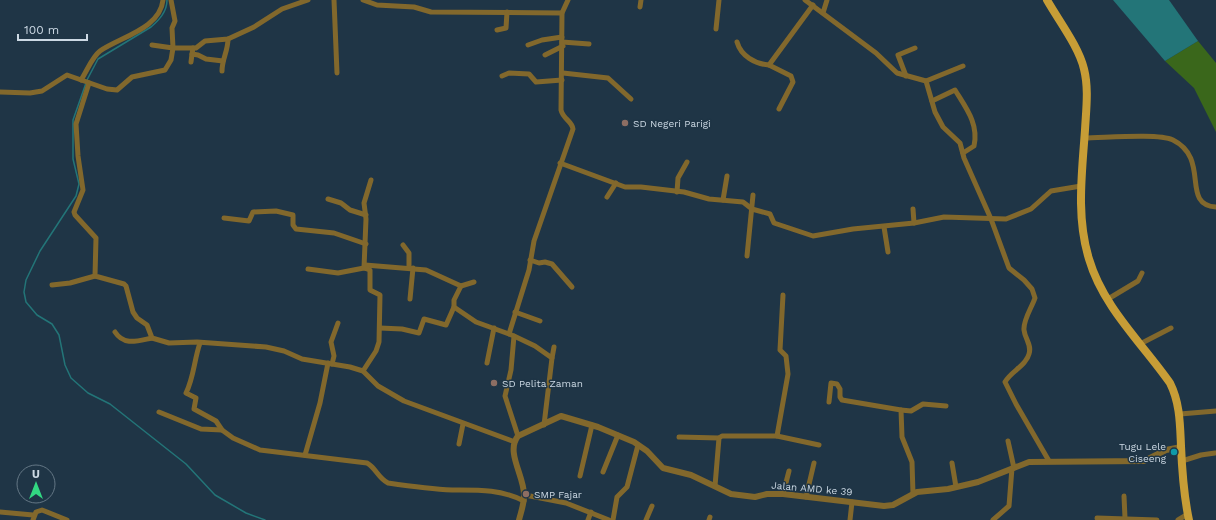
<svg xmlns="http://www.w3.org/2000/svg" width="1216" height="520" viewBox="0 0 1216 520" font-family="'Work Sans',sans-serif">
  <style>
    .green { fill: #3a671b }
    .water { fill: #237578 }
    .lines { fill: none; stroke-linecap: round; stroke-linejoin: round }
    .stream { stroke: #237578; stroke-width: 1.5 }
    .minor { stroke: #82682c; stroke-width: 5 }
    .tertiary { stroke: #82682c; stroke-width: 6 }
    .primary { stroke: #c79d36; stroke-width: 8 }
    .education-dot { fill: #8d6e63; stroke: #1f3546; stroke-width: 1.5 }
    .culture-dot { fill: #0f9aa8; stroke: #1f3546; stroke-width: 1.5 }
    .labels { text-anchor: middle; stroke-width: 3; stroke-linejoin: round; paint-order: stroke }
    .poi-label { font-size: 10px; fill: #ccd9e4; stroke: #1f3546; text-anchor: start }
    .street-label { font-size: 10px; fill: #ccd9e4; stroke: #1f3546 }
  </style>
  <rect width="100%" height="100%" fill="#1f3546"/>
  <polygon class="green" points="1198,41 1216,63 1216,132 1194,88 1165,61"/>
  <polygon class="water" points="1113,0 1169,0 1198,41 1165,61"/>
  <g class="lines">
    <g class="stream">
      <path d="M87 80 98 59 151 27C159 20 167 12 167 0"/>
      <polyline points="86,83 73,120 73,159 79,184 76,196 40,251 26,280 24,292 26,302 37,315 52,324 59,335 65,365 71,378 88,393 110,404 186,464 215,495 246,513 265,520"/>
    </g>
    <g class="minor">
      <polyline points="334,0 337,73"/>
      <polyline points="363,0 377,5 414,7 431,12 562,13"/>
      <path d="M805 0 876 53 897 73 926 81 935 112 943 127 960 143 964 158 991 219 1009 268 1024 280 1032 289 1035 298C1032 307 1023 320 1024 330 1025 339 1032 345 1029 354 1026 366 1011 371 1005 382L1016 404 1049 461"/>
      <polyline points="640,7 641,0"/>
      <polyline points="823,13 827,0"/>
      <polyline points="716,29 719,0"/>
      <polyline points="497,30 506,28 507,12"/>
      <polyline points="562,42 589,44"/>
      <path d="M737 42C741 56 755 64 769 65"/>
      <polyline points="152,45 173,48 172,28 175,21 171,0"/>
      <polyline points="528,45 542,40 562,37"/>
      <polyline points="193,48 192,54 198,55 206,59 223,61"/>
      <polyline points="545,55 563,46"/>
      <polyline points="191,62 192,54"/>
      <path d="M222 71C222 59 228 51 228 39"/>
      <polyline points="563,73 608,78 631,99"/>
      <polyline points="502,76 509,73 529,74 536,82 562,80"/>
      <polyline points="906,76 898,55 915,48"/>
      <path d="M81 80C87 71 92 57 100 51 120 37 160 29 163 0"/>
      <polyline points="926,81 963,66"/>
      <polyline points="89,83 76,124 78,156 83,190 74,212 75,215 96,238 95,276 124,284 126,286 133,312 137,318 147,325 152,338 169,343 197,342 266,347 284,351 302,359 350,367 363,371 378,386 404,401 515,442"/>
      <polyline points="0,92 30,93 42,91 67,75 107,89 117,90 132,77 165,70 171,60 173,48 196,48 205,41 228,39 254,27 282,9 308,0"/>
      <path d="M932 101 955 90C966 108 979 124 974 146L963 153"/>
      <polyline points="779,109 793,82 791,76 769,65 813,5"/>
      <path d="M1084 138C1104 138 1158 133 1173 140 1211 159 1180 205 1216 207"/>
      <polyline points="560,163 625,187 641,187 684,192 709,199 743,202 752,209 770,214 774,223 813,236 853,229 914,223 944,217 1006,219 1031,209 1051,191 1081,186"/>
      <polyline points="677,192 678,178 687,162"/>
      <polyline points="607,197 616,183"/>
      <polyline points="328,199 341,203 350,210 366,215"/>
      <polyline points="723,200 727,176"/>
      <polyline points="913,209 914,223"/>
      <polyline points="224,218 249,221 253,212 276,211 293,215 293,225 296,229 334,233 366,244"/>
      <polyline points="884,227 888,252"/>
      <polyline points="403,245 409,253 409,268"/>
      <polyline points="747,256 753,195"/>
      <polyline points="530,260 539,263 545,262 552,264 572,287"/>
      <polyline points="365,265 426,270 461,286"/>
      <polyline points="308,269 338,273 364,268"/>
      <polyline points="474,282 461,286 454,300 454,307 476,322 509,334"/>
      <polyline points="52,285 70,283 95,276"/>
      <polyline points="410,299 413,268"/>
      <polyline points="1108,299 1138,281 1142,273"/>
      <polyline points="515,312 540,321"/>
      <polyline points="380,328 402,329 419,333 424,319 446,325 454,307"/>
      <path d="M115 332C124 346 137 341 152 338"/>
      <polyline points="514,336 535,346 552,358 544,425"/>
      <path d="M200 343C194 360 194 377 186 393L196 398 194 409 216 421 222 430 233 438 260 450 367 463C376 468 378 478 388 483 409 486 431 489 452 490 477 490 501 489 524 501"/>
      <polyline points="1140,344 1171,328"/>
      <polyline points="552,358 554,347"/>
      <polyline points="487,363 494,328"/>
      <polyline points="332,364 334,356 331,342 338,323"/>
      <polyline points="363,371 376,351 379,342 380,295 370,290 370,270 364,268 366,219 364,203 371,180"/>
      <polyline points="829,402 831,383 837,384 840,389 840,397 842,400 901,410 902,437 912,462 913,494"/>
      <polyline points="901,410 911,411 923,404 946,406"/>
      <polyline points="159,412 201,429 222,430"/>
      <polyline points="1180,414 1216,411"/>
      <path d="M518 436 505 396 511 370 514 336 509 334 529 270 534 241 573 129C572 121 563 119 561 110L562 13 568 0"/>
      <polyline points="777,436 819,445"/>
      <polyline points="679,437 719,438"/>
      <polyline points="1008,441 1014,468"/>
      <polyline points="459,444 463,424"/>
      <polyline points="305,455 320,403 328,363"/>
      <polyline points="1182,461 1201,455 1215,453"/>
      <polyline points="952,463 956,487"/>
      <polyline points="603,472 618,435"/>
      <polyline points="580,476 592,425"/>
      <polyline points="715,486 719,438 722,436 777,436 788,374 786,356 780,350 783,295"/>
      <polyline points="783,494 789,471"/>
      <polyline points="525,495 566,503 609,520"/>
      <polyline points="1124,496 1125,518"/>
      <polyline points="806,497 814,463"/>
      <polyline points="0,512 33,515"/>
      <polyline points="1097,518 1157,520"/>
      <polyline points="33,520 36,512 42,510 67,520"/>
      <polyline points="588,520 591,512"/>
      <polyline points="613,520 617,497 627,487 638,445"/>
      <polyline points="646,520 652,506"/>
      <polyline points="709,520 710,517"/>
      <polyline points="850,520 852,502"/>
      <polyline points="993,520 1009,506 1012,468"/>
      <polyline points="1178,520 1188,514"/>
    </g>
    <path class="tertiary" d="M519 520C521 512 524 504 524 496 525 477 505 452 518 436L561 416 598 427 634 442 647 451 663 468 691 475 731 494 755 497 767 494H783L884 506 893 505 917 492 948 489 978 482 1029 462 1144 461 1166 450 1181 447"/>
    <path class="primary" d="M1047 0C1059 21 1079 47 1084 69 1089 89 1086 110 1085 130 1082 173 1076 217 1089 259 1103 307 1142 343 1170 383 1180 403 1180 424 1181 446 1182 470 1184 497 1189 520"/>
  </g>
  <g class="education-dot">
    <circle cx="625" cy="123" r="4"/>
    <circle cx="494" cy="383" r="4"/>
    <circle cx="526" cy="494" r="4"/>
  </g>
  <circle class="culture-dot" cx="1174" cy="452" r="4"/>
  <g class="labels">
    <g class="poi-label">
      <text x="633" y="127">SD Negeri Parigi</text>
      <text x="502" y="387">SD Pelita Zaman</text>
      <text x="1166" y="450" text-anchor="end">Tugu Lele<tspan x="1166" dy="12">Ciseeng</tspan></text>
      <text x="534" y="498">SMP Fajar</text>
    </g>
    <g class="street-label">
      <text transform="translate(812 488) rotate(5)" y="4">Jalan AMD ke 39</text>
    </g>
  </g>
  <g transform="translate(36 484)"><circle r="19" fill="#1f3546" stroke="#647785"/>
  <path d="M0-3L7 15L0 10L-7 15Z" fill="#32d882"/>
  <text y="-6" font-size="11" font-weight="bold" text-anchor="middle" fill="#ccd9e4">U</text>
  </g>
  <path d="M18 34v6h69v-6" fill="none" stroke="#ccd9e4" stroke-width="2"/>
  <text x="24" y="34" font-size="12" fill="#ccd9e4" stroke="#1f3546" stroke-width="3" paint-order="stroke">100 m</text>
</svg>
